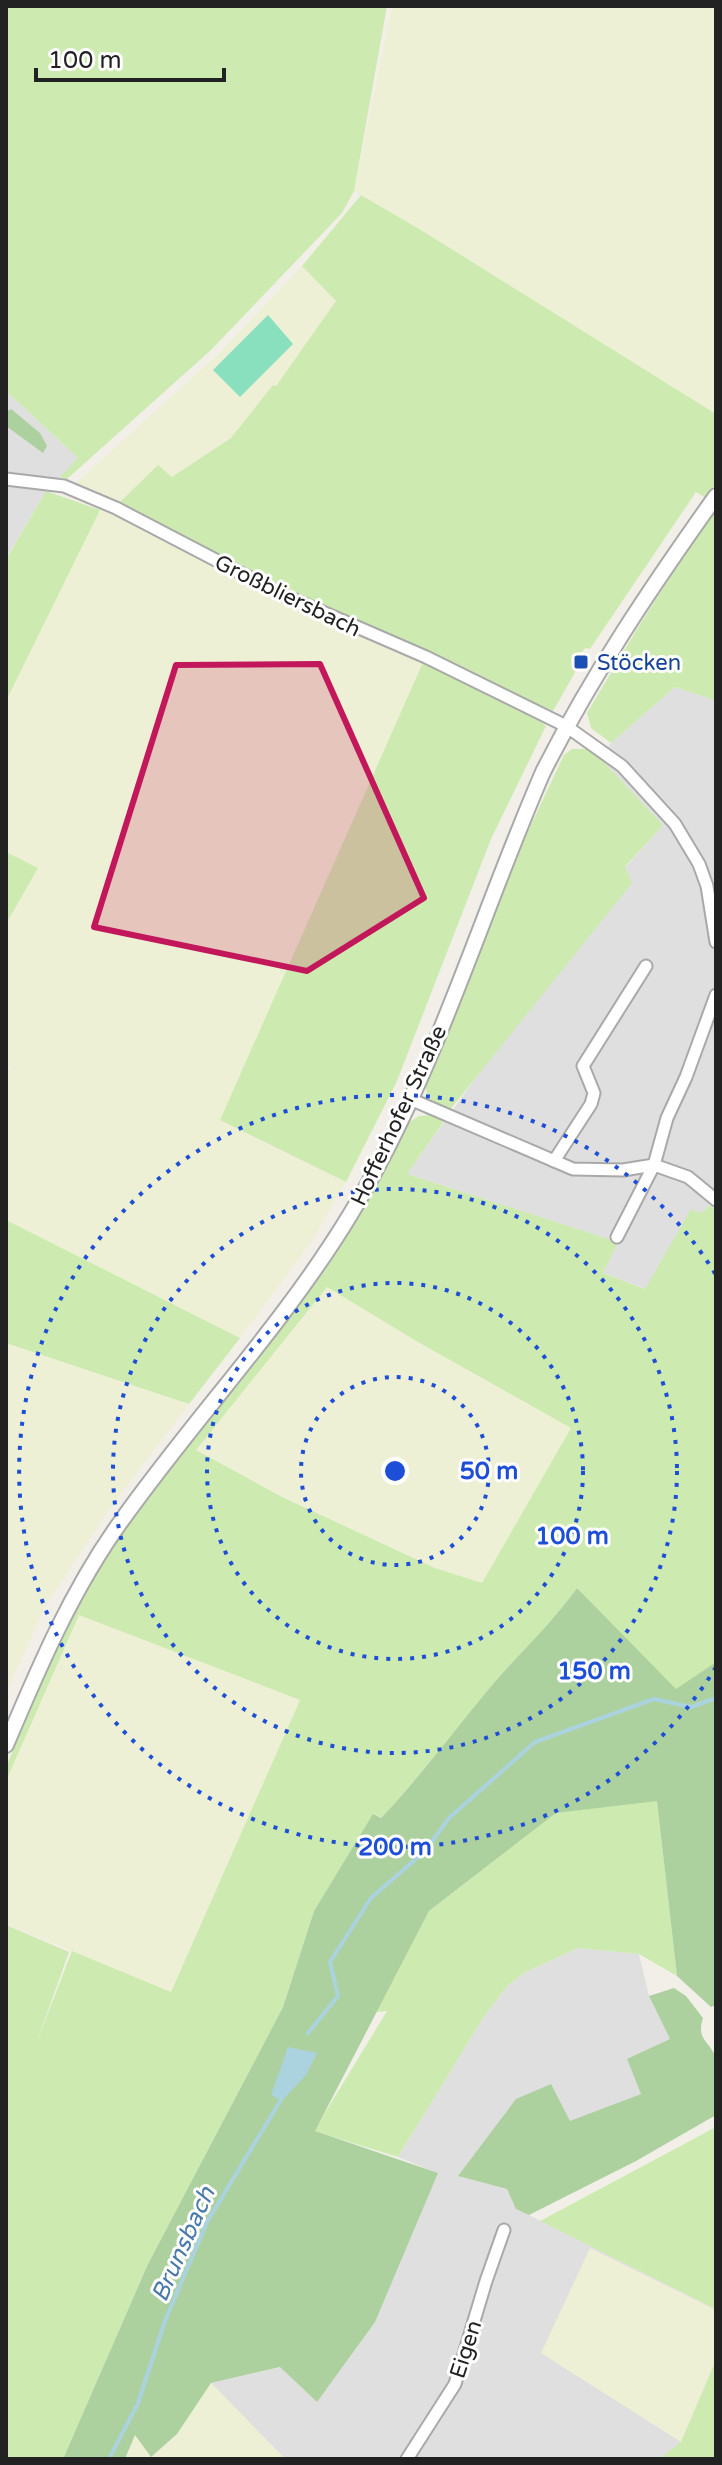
<svg xmlns="http://www.w3.org/2000/svg" width="722" height="2465" viewBox="0 0 722 2465" font-family="'Varela Round',sans-serif">
  <style>
    .residential { fill: #e0dfdf }
    .farmland { fill: #eef0d5 }
    .grass { fill: #cdebb0; fill-rule: evenodd }
    .forest { fill: #add19e }
    .pitch { fill: #88e0be }
    .water { fill: #aad3df }
    .lines { fill: none; stroke-linecap: round; stroke-linejoin: round }
    .stream { stroke: #aad3df; stroke-width: 4 }
    .minor-casing { stroke: #a9a9a9; stroke-width: 15 }
    .tertiary-casing { stroke: #a9a9a9; stroke-width: 18 }
    .minor { stroke: #fff; stroke-width: 11 }
    .tertiary { stroke: #fff; stroke-width: 14 }
    .marked { fill: #c2185b; fill-opacity: 0.2; stroke: #c2185b; stroke-width: 6; stroke-linejoin: round }
    .ring { fill: none; stroke: #1d4ed8; stroke-width: 4; stroke-dasharray: 4 8 }
    .transit-dot { fill: #1a4fb4; stroke: #fff; stroke-width: 3 }
    .labels { text-anchor: middle; stroke-width: 6; stroke-linejoin: round; paint-order: stroke }
    .street-label { font-size: 22px; fill: #222; stroke: #fff }
    .transit-label { font-size: 22px; fill: #164399; stroke: #fff; text-anchor: start }
    .water-label { font-size: 24px; font-style: italic; fill: #4a7aab; stroke: #fff }
    .centre { fill: #1d4ed8; stroke: #fff; stroke-width: 4 }
    .ring-label { font-size: 24px; text-anchor: middle; font-weight: bold; fill: #1d4ed8; stroke: #fff; stroke-width: 6; stroke-linejoin: round; paint-order: stroke }
  </style>
  <rect width="100%" height="100%" fill="#f2efe9"/>
  <g class="residential">
    <polygon points="6,391 79,459 46,491 6,558"/>
    <polygon points="675,687 714,700 716,706 716,1210 710,1205 701,1213 691,1210 646,1289 603,1273 617,1242 407,1174 625,868 663,825 600,758 611,743"/>
    <polygon points="578,1948 639,1954 649,1996 670,2039 641,2094 570,2122 459,2176 507,2189 517,2209 716,2309 716,2360 681,2442 659,2459 285,2459 211,2383 281,2367 317,2402 437,2173 398,2157 483,2018 508,1985 526,1972"/>
  </g>
  <g class="farmland">
    <polygon points="392,6 716,6 716,414 421,230 354,191"/>
    <polygon points="302,266 336,301 283,376 231,438 172,477 158,465 119,503 76,483 218,354"/>
    <polygon points="100,510 138,524 285,602 287,608 299,608 424,660 220,1120 346,1182 312,1241 240,1338 6,1220 6,1076 10,1067 6,1064 6,924 38,868 6,852 6,699"/>
    <polygon points="327,1286 572,1428 482,1583 435,1568 268,1490 196,1450"/>
    <polygon points="6,1343 189,1404 107,1512 45,1607 6,1693"/>
    <polygon points="79,1614 300,1700 171,1992 6,1924 6,1781"/>
    <polygon points="590,2248 716,2310 716,2360 681,2442 541,2353"/>
    <polygon points="211,2383 285,2459 126,2459 135,2434 151,2457 177,2434"/>
  </g>
  <g class="grass">
    <polygon points="6,6 387,6 354,191 342,213 211,350 67,479 60,477 78,458 6,391"/>
    <polygon points="361,195 421,230 716,414 716,483 706,498 696,492 590,649 585,648 575,662 577,669 553,711 216,557 119,503 158,465 172,477 231,438 273,385 276,386 336,301 302,266"/>
    <polygon points="46,491 100,510 6,701 6,559"/>
    <polygon points="716,506 716,706 714,700 675,687 611,743 591,728 587,713 637,629"/>
    <polygon points="424,660 530,712 546,726 491,839 397,1081 346,1182 220,1120"/>
    <path d="M572 749H586L600 758 663 825 625 867 632 883 449 1111C435 1105 425 1098 425 1082L495 901 564 755Z"/>
    <polygon points="6,852 38,868 6,924"/>
    <path d="M431 1115 445 1120 407 1174 618 1242 603 1273 645 1289 691 1209 701 1213 710 1205 716 1210V1662L676 1690 577 1588C551 1626 517 1655 488 1690 452 1733 419 1778 381 1818L374 1814 314 1911 283 2007 148 2264 63 2459H6V1925L69 1952 36 2044 72 1951 171 1992 300 1700 79 1615 6 1781V1767L72 1610 124 1528 316 1278 408 1123 419 1116ZM327 1287 418 1342 571 1428 482 1583 435 1568 280 1496 196 1450Z"/>
    <polygon points="6,1220 240,1338 189,1404 6,1343"/>
    <polygon points="657,1800 677,1976 639,1954 578,1948 526,1972 508,1985 483,2018 398,2157 314,2131 387,2011 376,2012 429,1911 556,1813"/>
    <polygon points="716,2127 716,2309 540,2221"/>
    <polygon points="716,2360 716,2459 659,2459 681,2442"/>
  </g>
  <g class="forest">
    <polygon points="11,409 40,433 47,446 43,453 6,426 6,412"/>
    <path d="M577 1588 676 1689 716 1662V2005L711 2007 677 1976 657 1801 556 1813 429 1911 315 2131 438 2173 375 2322 317 2402 280 2367 211 2383 177 2434 151 2457 135 2435 125 2459H63L148 2264 283 2007 314 1911 373 1814 381 1818C420 1777 452 1733 488 1690 517 1655 551 1625 577 1588Z"/>
    <path d="M674 1988 686 1996 703 2018C696 2040 709 2040 716 2058 720 2069 716 2101 716 2115L636 2161 529 2215 516 2209 507 2189 458 2176 516 2099 551 2084 570 2121 641 2094 627 2059 670 2039 649 1996Z"/>
  </g>
  <polygon class="pitch" points="268,315 293,344 240,397 213,370"/>
  <polygon class="water" points="288,2047 317,2053 306,2075 282,2101 271,2095"/>
  <g class="lines">
    <g class="stream">
      <polyline points="308,2033 338,1996 330,1962 371,1898 424,1852 449,1818 535,1742 654,1699 691,1707 716,1698"/>
      <polyline points="109,2459 138,2403 165,2321 207,2222 282,2098"/>
    </g>
    <g class="minor-casing">
      <g id="minor">
        <polyline points="6,479 64,486 116,508 281,594 426,657 566,726 622,766 675,824 699,864 707,886 716,942"/>
        <polyline points="410,1099 573,1169 623,1170 654,1165 688,1177 716,1200"/>
        <polyline points="554,1161 591,1104 594,1093 583,1066 646,966"/>
        <polyline points="617,1237 654,1165 667,1118 686,1077 716,995"/>
        <polyline points="407,2459 455,2384 486,2281 504,2230"/>
      </g>
    </g>
    <g class="tertiary-casing">
      <path id="tertiary" d="M6 1745C39 1667 72 1589 122 1520 196 1416 284 1324 350 1215 434 1077 479 919 543 772 593 673 652 586 716 496"/>
    </g>
    <use href="#minor" class="minor"/>
    <use href="#tertiary" class="tertiary"/>
  </g>
  <path class="marked" d="M320 664 424 898 307 971 94 927 176 665Z"/>
  <g class="ring">
    <circle cx="395" cy="1471" r="94"/>
    <circle cx="395" cy="1471" r="188"/>
    <circle cx="395" cy="1471" r="282"/>
    <path d="M716 1667A376 376 0 1 1 716 1275"/>
  </g>
  <rect class="transit-dot" x="573" y="654" width="16" height="16" rx="4"/>
  <g class="labels">
    <g class="street-label">
      <text transform="translate(288 595) rotate(26)" y="8">Großbliersbach</text>
      <text transform="translate(398 1115) rotate(-65)" y="8">Hofferhofer Straße</text>
      <text transform="translate(465 2349) rotate(-72)" y="8">Eigen</text>
    </g>
    <g class="transit-label">
      <text x="597" y="670">Stöcken</text>
    </g>
    <g class="water-label">
      <text transform="translate(183 2244) rotate(-66)" y="8">Brunsbach</text>
    </g>
  </g>
  <circle cx="395" cy="1471" r="12" class="centre"/>
  <g class="ring-label">
    <text x="489" y="1479">50 m</text>
    <text x="572" y="1544">100 m</text>
    <text x="594" y="1679">150 m</text>
    <text x="395" y="1855">200 m</text>
  </g>
  <rect width="722" height="2465" fill="none" stroke="#222222" stroke-width="16"/>
  <path d="M36 68v12h188v-12" fill="none" stroke="#222222" stroke-width="4"/>
  <text x="48" y="68" font-size="24" fill="#222222" stroke="#ffffff" stroke-width="6" paint-order="stroke">100 m</text>
</svg>
